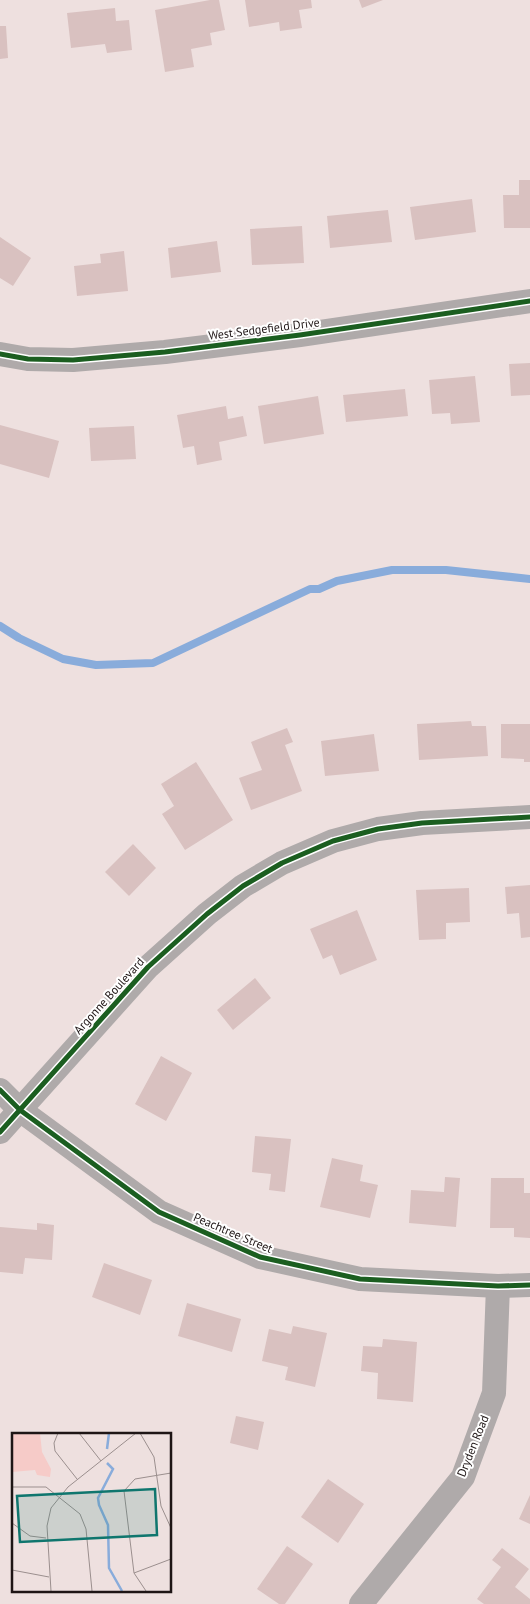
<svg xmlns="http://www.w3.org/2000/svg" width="530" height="1604" viewBox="0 0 530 1604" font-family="'PT Sans',sans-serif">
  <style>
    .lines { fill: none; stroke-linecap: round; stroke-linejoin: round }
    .stream { stroke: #89acdb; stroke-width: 8 }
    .building { fill: #d9c1c0 }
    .minor { stroke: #afaaaa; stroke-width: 24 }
    .cycleway-casing { stroke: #fff; stroke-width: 8 }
    .cycleway { stroke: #1b5e20; stroke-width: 5 }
    .labels { text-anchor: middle; stroke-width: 4; stroke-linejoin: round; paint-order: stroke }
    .street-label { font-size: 12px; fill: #1e1515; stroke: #fff }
    .inset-river { fill: none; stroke: #89acdb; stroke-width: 2.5 }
    .inset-road { fill: none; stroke: #9b8f8e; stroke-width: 1 }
    .view { fill: #0f766e; fill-opacity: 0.15; stroke: #0f766e; stroke-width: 2.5 }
    .inset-edge { fill: none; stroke: #1e1515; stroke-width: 2.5 }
  </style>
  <rect width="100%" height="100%" fill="#eee0df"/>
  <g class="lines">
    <polyline class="stream" points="0,626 19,638 63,659 96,665 153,663 310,589 319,589 337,581 392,570 446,570 530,579"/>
  </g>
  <g class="building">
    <polygon points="210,0 219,0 225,30 210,33 212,45 191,49 194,67 165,72 155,10"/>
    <polygon points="245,0 311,0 312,8 299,10 302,28 280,31 279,22 249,27"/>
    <polygon points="359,0 383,0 362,8"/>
    <polygon points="115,8 116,21 129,20 132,50 107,53 105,44 71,48 67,13"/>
    <polygon points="0,26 6,26 8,58 0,59"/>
    <polygon points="519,180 530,180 530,228 504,228 503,195 519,195"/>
    <polygon points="472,199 476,232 415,240 410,207"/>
    <polygon points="388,210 392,242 330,248 327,216"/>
    <polygon points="302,226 304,263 252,265 250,229"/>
    <polygon points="0,237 31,258 13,286 0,278"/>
    <polygon points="217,241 221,272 171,278 168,248"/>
    <polygon points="124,251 128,291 77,296 74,266 101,263 100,254"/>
    <polygon points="530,363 530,395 511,396 509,364"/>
    <polygon points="475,376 480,422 451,424 450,413 432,414 429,380"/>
    <polygon points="405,389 408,416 346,422 343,395"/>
    <polygon points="318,396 324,434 264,444 258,406"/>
    <polygon points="226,406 228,419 243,416 247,436 219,442 222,460 197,465 194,446 183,448 177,415"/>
    <polygon points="0,425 59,441 49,478 0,464"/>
    <polygon points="134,426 136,459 91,461 89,428"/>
    <polygon points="471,721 472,726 486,726 488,756 419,760 417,724"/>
    <polygon points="501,724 530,724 530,762 524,762 524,759 501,758"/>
    <polygon points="287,728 293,742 285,745 302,791 251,810 239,778 262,770 251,742"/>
    <polygon points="374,734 379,771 325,776 321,741"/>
    <polygon points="196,762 233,820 185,850 162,814 174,806 161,784"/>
    <polygon points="133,844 156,868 129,896 105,872"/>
    <polygon points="530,885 530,937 521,938 519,913 507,914 505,887"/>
    <polygon points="469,888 470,922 446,923 446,939 419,940 416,890"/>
    <polygon points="357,910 377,960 340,975 332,955 323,959 310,929"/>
    <polygon points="255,978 271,998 233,1030 217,1010"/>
    <polygon points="161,1056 192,1073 166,1121 135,1104"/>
    <polygon points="255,1136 291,1139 285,1192 269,1190 271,1174 252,1172"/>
    <polygon points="332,1158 363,1165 360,1181 378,1185 370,1218 320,1207"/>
    <polygon points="445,1177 460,1178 456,1227 409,1223 411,1190 444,1192"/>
    <polygon points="491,1178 524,1178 524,1193 530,1193 530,1238 514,1237 514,1228 490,1228"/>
    <polygon points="37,1223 54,1225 52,1260 25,1258 23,1274 0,1272 0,1227 37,1230"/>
    <polygon points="104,1263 152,1280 140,1315 92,1297"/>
    <polygon points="187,1303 241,1319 232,1352 178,1336"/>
    <polygon points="293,1326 327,1333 315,1387 285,1380 288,1367 262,1361 269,1329 291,1334"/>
    <polygon points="383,1339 417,1342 413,1402 377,1399 378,1373 361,1371 363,1346 382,1347"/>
    <polygon points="236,1416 264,1422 258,1450 230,1443"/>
    <polygon points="328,1479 364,1504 338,1543 301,1517"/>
    <polygon points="530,1495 530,1524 519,1519"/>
    <polygon points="287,1546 313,1564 285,1604 279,1604 257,1589"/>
    <polygon points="502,1548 529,1569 515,1587 530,1599 530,1604 484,1604 477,1599 501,1567 492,1560"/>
  </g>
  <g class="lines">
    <g class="minor">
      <polyline points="0,354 28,359 73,360 165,352 300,335 530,301"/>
      <polyline points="0,1090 20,1110 159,1212 260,1257 360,1279 498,1286 530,1285"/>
      <polyline points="0,1132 148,967 207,914 243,886 282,863 333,841 378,829 422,823 530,817"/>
      <polyline points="361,1604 463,1477 494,1393 498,1286"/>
    </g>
    <g class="cycleway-casing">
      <g id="cycleway">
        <polyline points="0,354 28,359 73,360 165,352 300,335 530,301"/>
        <polyline points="0,1090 20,1110 159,1212 260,1257 360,1279 498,1286 530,1285"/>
        <polyline points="0,1132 148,967 207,914 243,886 282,863 333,841 378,829 422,823 530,817"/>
      </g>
    </g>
    <use href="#cycleway" class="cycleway"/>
  </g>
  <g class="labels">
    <g class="street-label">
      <text transform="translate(264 329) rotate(-7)" y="4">West Sedgefield Drive</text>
      <text transform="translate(109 996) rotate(-48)" y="4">Argonne Boulevard</text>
      <text transform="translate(233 1233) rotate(23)" y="4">Peachtree Street</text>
      <text transform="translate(473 1446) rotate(-68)" y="4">Dryden Road</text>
    </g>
  </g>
  <g transform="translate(12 1433)">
    <rect width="159" height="159" fill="#eee0df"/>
    <path d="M0 0H28L30 19 39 36 38 44 25 42 23 37 0 39Z" fill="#f6cbc8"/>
    <path class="inset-river" d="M95 16 97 0M95 30 101 36 86 65 87 72 96 92 97 135 110 158"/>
    <path class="inset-road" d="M46 0 42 10 43 18 65 46M67 0 89 28M128 0 142 24 149 73 159 95M0 54H34L68 81 74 96 80 158M0 90 18 103 34 105M0 137 37 144M122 140 159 126M39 158 35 93 39 75 56 54 124 0M134 158 122 140 112 58 123 46 159 40"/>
    <path class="view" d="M143 56 145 102 8 109 5 63Z"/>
    <rect width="159" height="159" class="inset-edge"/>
  </g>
</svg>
